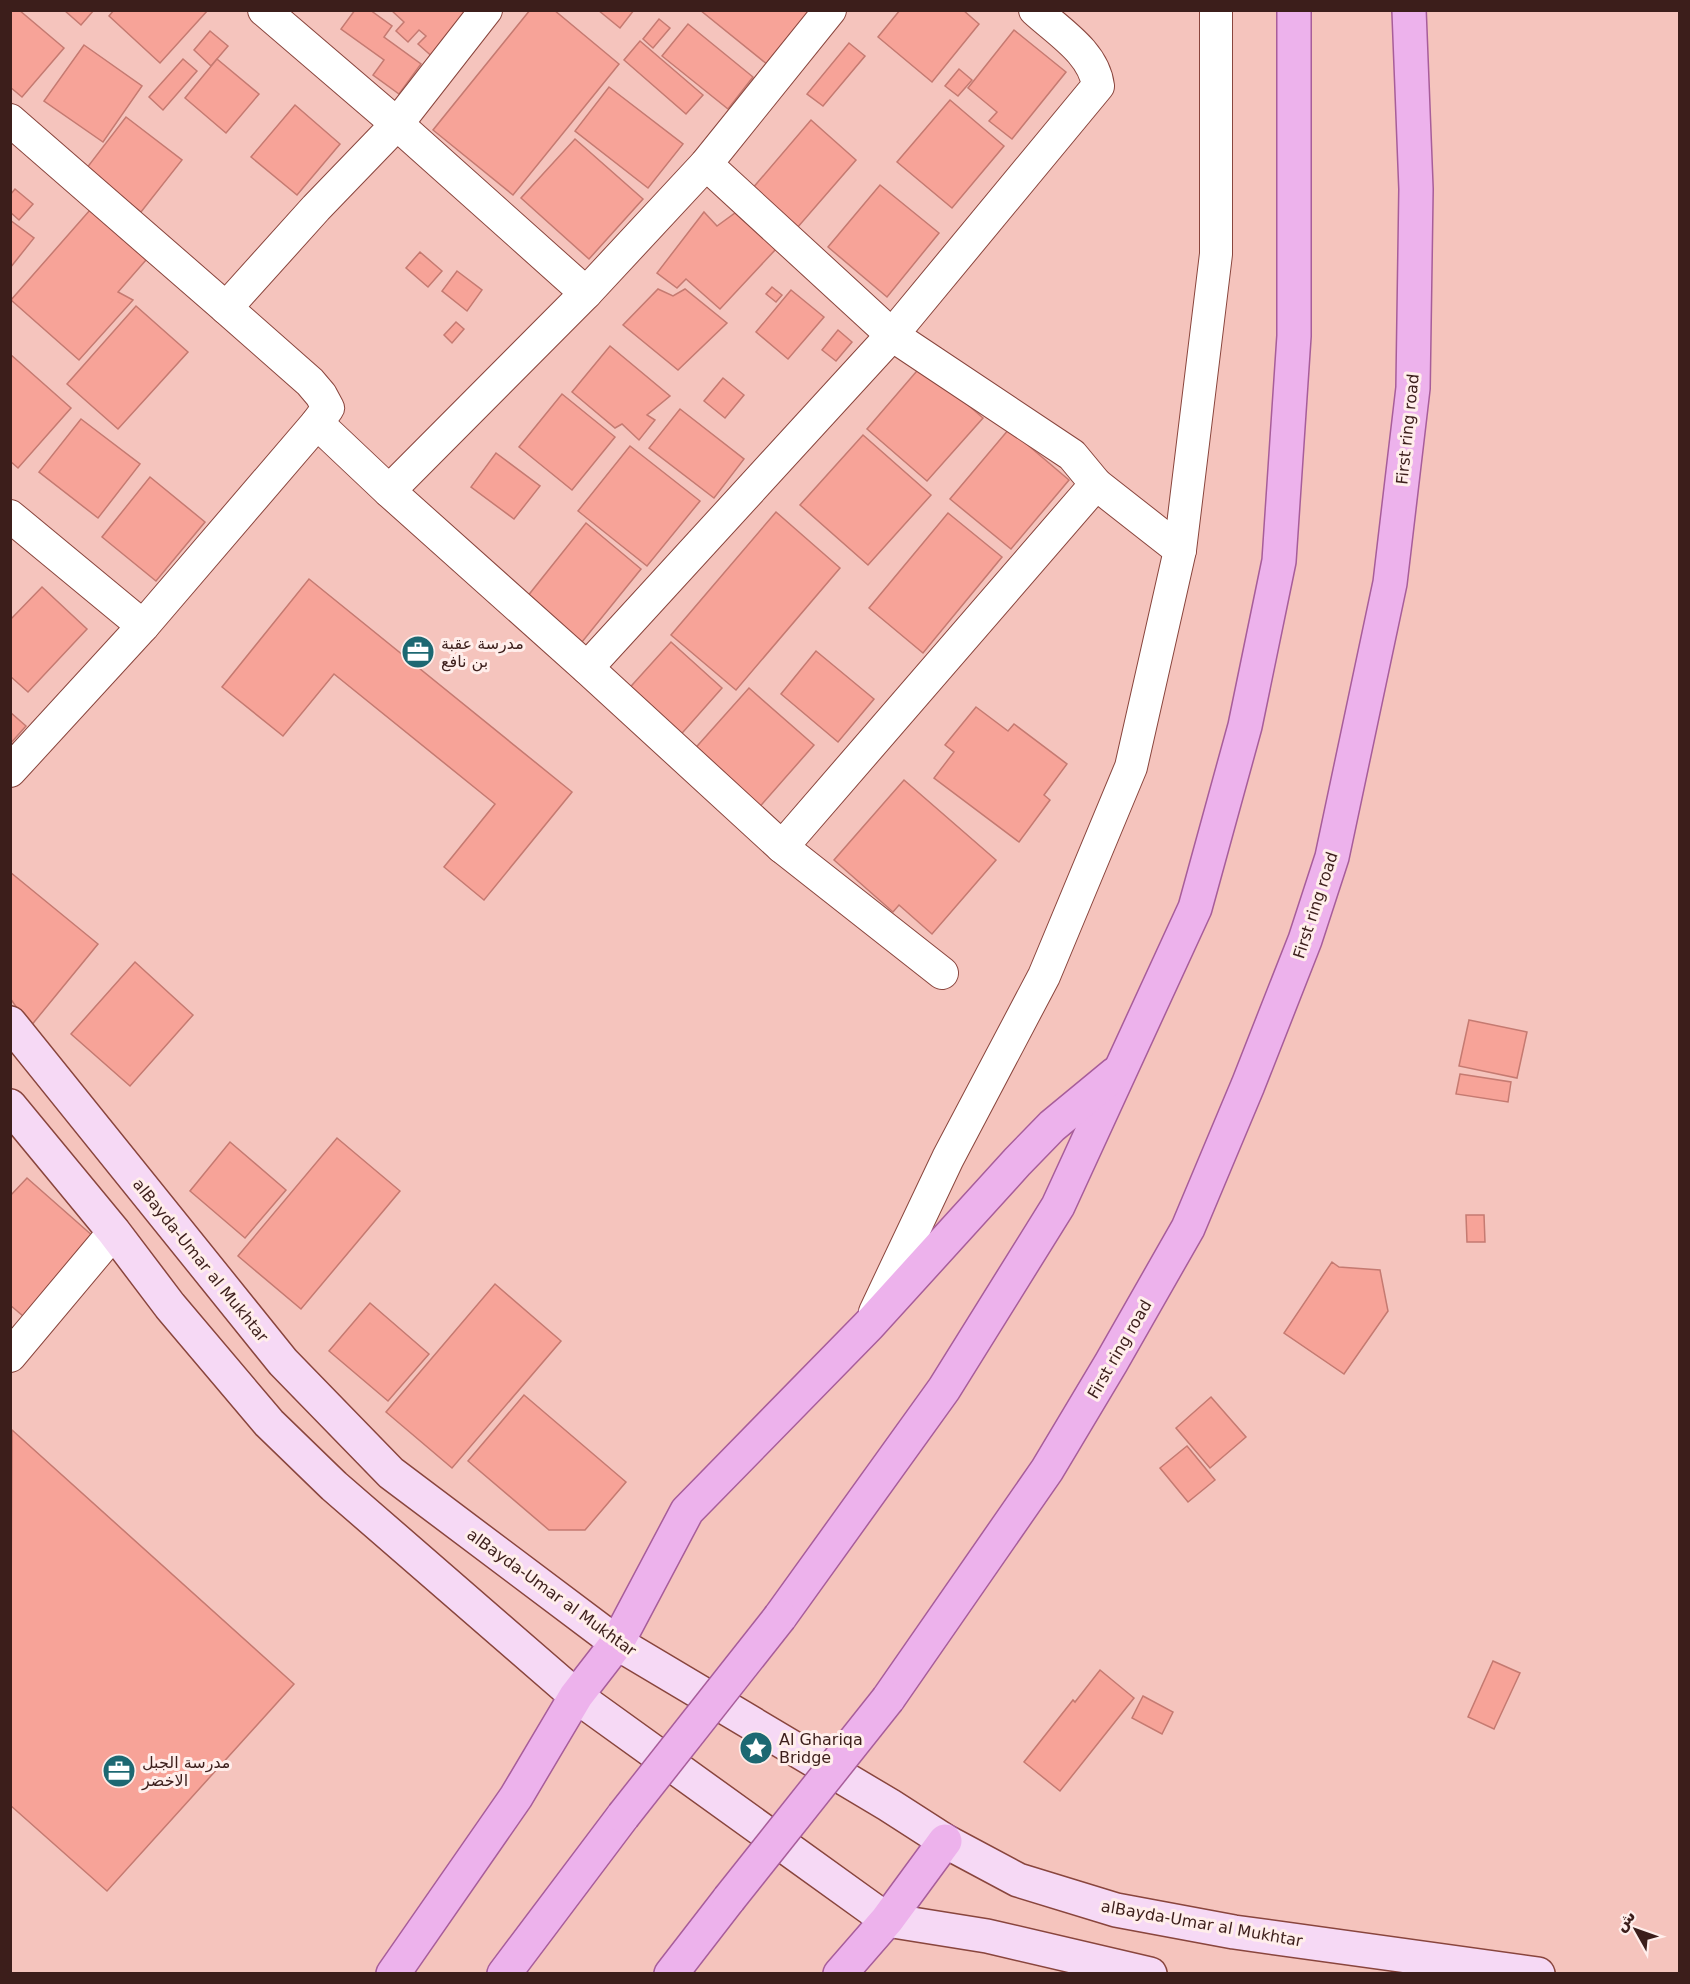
<svg xmlns="http://www.w3.org/2000/svg" width="1690" height="1984" viewBox="0 0 1690 1984" font-family="'DejaVu Sans','Noto Sans Arabic',sans-serif">
  <style>
    .building { fill: #f7a398; stroke: #c57a71; stroke-width: 1.5 }
    .lines { fill: none; stroke-linecap: round; stroke-linejoin: round }
    .street-casing { stroke: #89453d; stroke-width: 34 }
    .secondary-casing { stroke: #89453d; stroke-width: 36 }
    .primary-casing { stroke: #a75d9a; stroke-width: 36 }
    .street { stroke: #fff; stroke-width: 32 }
    .secondary { stroke: #f6d9f5; stroke-width: 33 }
    .primary { stroke: #edb2ec; stroke-width: 33 }
    .primary-bridge-casing { stroke: #a75d9a; stroke-width: 36; stroke-linecap: butt }
    .primary-bridge { stroke: #edb2ec; stroke-width: 33 }
    .labels { text-anchor: middle; stroke-width: 6; stroke-linejoin: round; paint-order: stroke }
    .street-label { font-size: 16px; fill: #3c1e1b; stroke: #ffeeeb }
    .poi-label { font-size: 16px; fill: #3c1e1b; stroke: #ffeeeb; text-anchor: start }
  </style>
  <rect width="100%" height="100%" fill="#f5c4bd"/>
  <g class="building">
    <polygon points="10,10 19,10 64,48 22,97 10,87"/>
    <polygon points="64,10 94,10 81,25"/>
    <polygon points="114,10 208,10 160,63 109,16"/>
    <polygon points="355,10 370,10 392,26 384,37 421,64 399,94 373,75 384,60 341,29"/>
    <polygon points="391,10 479,10 436,60 418,44 426,36 419,30 408,42 396,31 404,22"/>
    <polygon points="530,10 554,10 619,64 513,195 433,130"/>
    <polygon points="598,10 634,10 620,28"/>
    <polygon points="700,10 820,10 773,69"/>
    <polygon points="900,10 963,10 979,24 932,82 878,37"/>
    <polygon points="659,19 670,28 653,48 643,39"/>
    <polygon points="688,24 753,77 728,109 662,56"/>
    <polygon points="1014,30 1066,72 1012,139 989,121 997,112 968,88"/>
    <polygon points="210,31 228,46 211,66 194,50"/>
    <polygon points="640,41 703,95 686,114 624,60"/>
    <polygon points="849,43 865,56 823,106 807,94"/>
    <polygon points="84,45 142,86 103,142 44,101"/>
    <polygon points="183,59 197,71 163,110 149,97"/>
    <polygon points="217,59 259,94 226,133 185,98"/>
    <polygon points="959,69 972,80 958,96 945,86"/>
    <polygon points="609,87 683,144 648,188 575,131"/>
    <polygon points="950,100 1004,146 952,208 897,162"/>
    <polygon points="295,105 340,144 297,195 251,157"/>
    <polygon points="126,117 182,160 141,212 86,169"/>
    <polygon points="811,120 856,160 797,228 752,189"/>
    <polygon points="575,139 643,199 589,259 521,198"/>
    <polygon points="880,185 939,233 887,297 828,247"/>
    <polygon points="15,189 33,204 19,220 10,212 10,195"/>
    <polygon points="97,202 153,252 118,292 133,300 79,360 11,300"/>
    <polygon points="704,212 717,226 735,213 776,249 720,309 686,279 677,288 657,273"/>
    <polygon points="10,220 34,238 10,268"/>
    <polygon points="420,252 442,271 428,287 406,268"/>
    <polygon points="457,271 482,290 467,311 442,291"/>
    <polygon points="772,287 782,295 776,302 766,294"/>
    <polygon points="658,289 673,296 685,289 727,323 678,370 623,325"/>
    <polygon points="791,290 824,317 788,359 756,332"/>
    <polygon points="136,306 188,352 118,429 67,384"/>
    <polygon points="456,322 464,329 452,343 444,335"/>
    <polygon points="838,330 852,342 836,361 822,350"/>
    <polygon points="610,346 670,396 647,415 655,420 639,440 622,424 615,428 572,392"/>
    <polygon points="10,354 71,408 18,468 10,461"/>
    <polygon points="922,365 983,418 927,481 867,429"/>
    <polygon points="723,378 744,395 725,418 704,401"/>
    <polygon points="562,394 615,437 572,490 519,447"/>
    <polygon points="680,409 744,459 714,498 649,448"/>
    <polygon points="81,419 140,464 98,518 39,472"/>
    <polygon points="1009,429 1069,480 1011,549 950,499"/>
    <polygon points="863,435 931,495 868,565 800,505"/>
    <polygon points="630,446 700,501 647,566 578,511"/>
    <polygon points="496,453 540,486 514,519 471,487"/>
    <polygon points="150,477 205,522 156,581 102,537"/>
    <polygon points="776,512 840,568 736,690 671,635"/>
    <polygon points="948,513 1002,557 923,653 869,608"/>
    <polygon points="586,523 641,569 582,642 527,597"/>
    <polygon points="309,579 572,792 484,900 444,867 495,804 334,674 283,736 222,687"/>
    <polygon points="42,587 87,629 28,692 10,676 10,620"/>
    <polygon points="671,642 722,688 676,740 624,694"/>
    <polygon points="816,651 874,699 838,742 781,694"/>
    <polygon points="749,688 814,745 756,811 691,753"/>
    <polygon points="976,707 1008,731 1014,724 1067,764 1044,795 1050,800 1019,842 934,778 954,752 945,745"/>
    <polygon points="10,712 26,726 10,744"/>
    <polygon points="904,780 996,860 932,934 899,905 893,912 834,860"/>
    <polygon points="10,872 98,944 30,1027 10,998"/>
    <polygon points="135,962 193,1015 130,1086 71,1034"/>
    <polygon points="1469,1020 1527,1032 1517,1078 1459,1066"/>
    <polygon points="1460,1074 1511,1082 1508,1102 1456,1094"/>
    <polygon points="337,1138 400,1191 301,1309 238,1256"/>
    <polygon points="230,1142 286,1190 245,1238 190,1191"/>
    <polygon points="27,1178 94,1237 23,1316 10,1305 10,1196"/>
    <polygon points="1466,1215 1484,1215 1485,1242 1467,1242"/>
    <polygon points="1332,1262 1339,1267 1380,1270 1388,1311 1344,1374 1284,1333"/>
    <polygon points="495,1284 561,1341 452,1468 386,1412"/>
    <polygon points="370,1303 429,1354 388,1401 329,1351"/>
    <polygon points="524,1395 626,1482 585,1530 549,1530 468,1461"/>
    <polygon points="1211,1397 1246,1437 1210,1468 1176,1428"/>
    <polygon points="12,1430 294,1684 107,1891 10,1805"/>
    <polygon points="1187,1446 1215,1480 1188,1502 1160,1468"/>
    <polygon points="1493,1661 1520,1673 1494,1729 1468,1717"/>
    <polygon points="1100,1670 1134,1698 1060,1791 1024,1762 1073,1700 1075,1702"/>
    <polygon points="1143,1696 1173,1712 1162,1734 1132,1718"/>
  </g>
  <g class="lines">
    <g class="street-casing">
      <g id="street">
        <polyline points="264,10 397,124 586,293"/>
        <polyline points="10,120 226,308"/>
        <polyline points="706,164 892,335 1072,455 1096,484"/>
        <polyline points="317,423 389,491 587,668 782,847 1096,484 1180,550"/>
        <polyline points="389,491 586,293 706,164 830,10"/>
        <polyline points="10,516 143,626"/>
        <path d="M587 668 892 335 1098 86C1094 53 1059 32 1035 10"/>
        <polyline points="10,771 143,626 317,423 328,408 321,395 310,382 226,308 316,208 397,124 486,10"/>
        <polyline points="782,847 942,973"/>
        <polyline points="875,1312 948,1158 1044,976 1131,767 1180,550 1216,254 1216,10"/>
        <polyline points="10,1356 114,1232"/>
      </g>
    </g>
    <g class="secondary-casing">
      <g id="secondary">
        <polyline points="10,1023 283,1362 391,1473 617,1643 889,1805 945,1841 1018,1880 1116,1910 1234,1932 1538,1974"/>
        <polyline points="10,1106 114,1232 170,1306 269,1423 334,1486 576,1696 887,1920 987,1936 1150,1974"/>
      </g>
    </g>
    <g class="primary-casing">
      <g id="primary">
        <polyline points="780,1617 944,1389 1058,1206 1195,908 1245,726 1279,561 1294,336 1294,10"/>
        <polyline points="888,1699 1047,1470 1111,1363 1188,1228 1248,1085 1305,940 1332,857 1390,583 1413,388 1416,189 1409,10"/>
        <polyline points="393,1974 516,1797 576,1696 617,1643 687,1511 869,1325 1017,1162 1052,1126 1115,1074"/>
        <polyline points="504,1974 623,1816"/>
        <polyline points="671,1974 729,1899"/>
        <polyline points="840,1974 887,1920 945,1841"/>
      </g>
    </g>
    <use href="#street" class="street"/>
    <use href="#secondary" class="secondary"/>
    <use href="#primary" class="primary"/>
    <g class="primary-bridge-casing">
      <g id="primary-bridge">
        <polyline points="623,1816 780,1617"/>
        <polyline points="729,1899 888,1699"/>
      </g>
    </g>
    <use href="#primary-bridge" class="primary-bridge"/>
  </g>
  <defs>
    <g id="office-disc" transform="scale(1.725)"><circle r="9.5" fill="#1d6872" stroke="#ffeeeb"/><path d="M-6-3h4V-5.5h4V-3h4V5H-6ZM-1-4.5V-3h2v-1.5ZM-6 0V1H6V0Z" fill="#fff"/></g>
    <g id="sight-disc" transform="scale(1.725)"><circle r="9.5" fill="#1d6872" stroke="#ffeeeb"/><path d="M0-6L1.8-2.2L6-1.7L2.9 1.2L3.7 5.4L0 3.3L-3.7 5.4L-2.9 1.2L-6-1.7L-1.8-2.2Z" fill="#fff"/></g>
  </defs>
  <g fill-rule="evenodd">
    <use href="#office-disc" x="418" y="652"/>
    <use href="#sight-disc" x="756" y="1748"/>
    <use href="#office-disc" x="119" y="1771"/>
  </g>
  <g class="labels">
    <g class="street-label">
      <text transform="translate(1407 429) rotate(-84)" y="6">First ring road</text>
      <text transform="translate(1315 905) rotate(-72)" y="6">First ring road</text>
      <text transform="translate(201 1260) rotate(51)" y="6">alBayda-Umar al Mukhtar</text>
      <text transform="translate(1119 1349) rotate(-60)" y="6">First ring road</text>
      <text transform="translate(552 1592) rotate(36)" y="6">alBayda-Umar al Mukhtar</text>
      <text transform="translate(1202 1923) rotate(10)" y="6">alBayda-Umar al Mukhtar</text>
    </g>
    <g class="poi-label">
      <text x="441" y="649">مدرسة عقبة<tspan x="441" dy="18">بن نافع</tspan></text>
      <text x="779" y="1745">Al Ghariqa<tspan x="779" dy="18">Bridge</tspan></text>
      <text x="142" y="1768">مدرسة الجبل<tspan x="142" dy="18">الاخضر</tspan></text>
    </g>
  </g>
  <rect width="1690" height="1984" fill="none" stroke="#3c1e1b" stroke-width="24"/>
  <g transform="translate(1636 1930) rotate(310)" stroke="#ffeeeb" stroke-width="4.5" paint-order="stroke">
  <path d="M0-4.5L10 22L0 15L-10 22Z" fill="#3c1e1b"/>
  <text y="-9" font-size="16" font-weight="bold" text-anchor="middle" fill="#3c1e1b">ش</text>
  </g>
</svg>
